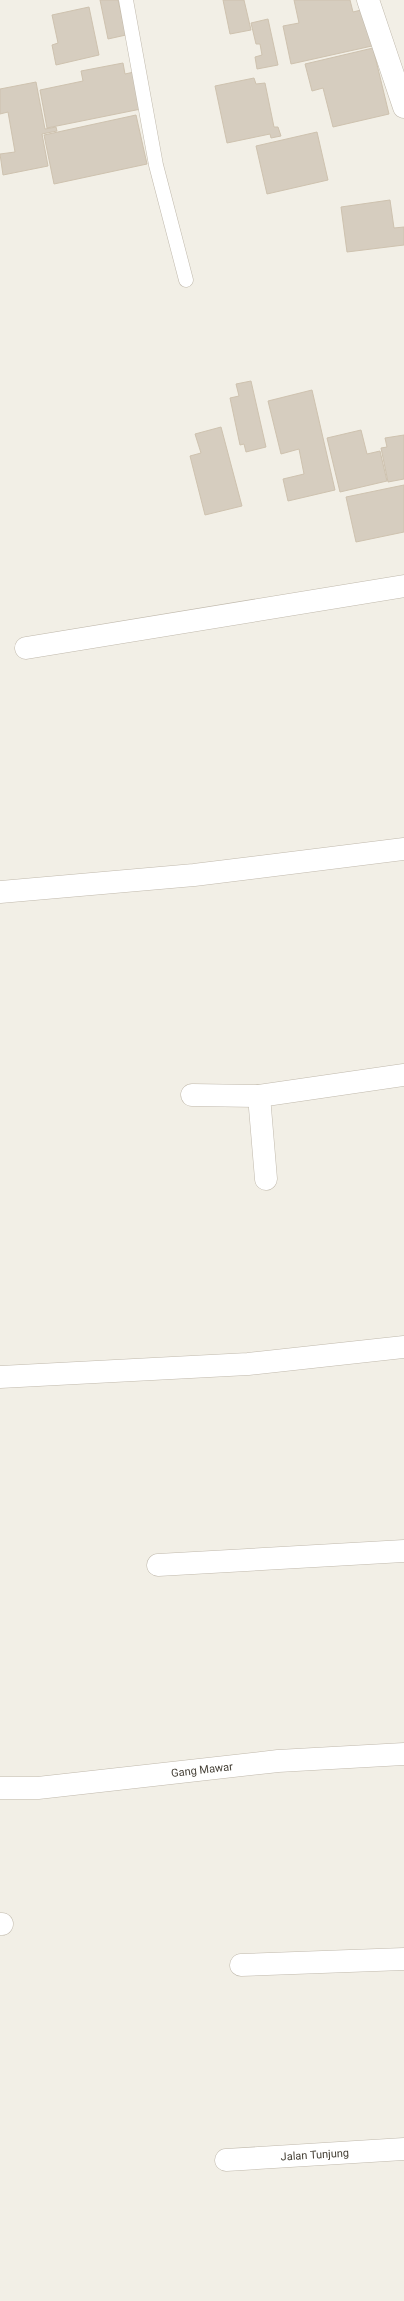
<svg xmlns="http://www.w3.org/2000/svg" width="404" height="2301" viewBox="0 0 404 2301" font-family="Roboto,sans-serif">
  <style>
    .building { fill: #d6cdbf; stroke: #cec2af }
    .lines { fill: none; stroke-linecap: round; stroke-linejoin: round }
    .service-casing { stroke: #c0b9ac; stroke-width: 15 }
    .minor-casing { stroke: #c0b9ac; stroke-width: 23 }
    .service { stroke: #fff; stroke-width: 14 }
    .minor { stroke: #fff; stroke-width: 22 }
    .labels { text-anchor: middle; stroke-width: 3.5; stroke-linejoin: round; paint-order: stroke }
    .street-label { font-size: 11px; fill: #443f35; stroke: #fff }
  </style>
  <rect width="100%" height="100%" fill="#f2efe6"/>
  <g class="building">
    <polygon points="100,0 118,0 126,35 108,39"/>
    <polygon points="223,0 244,0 251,30 230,34"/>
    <polygon points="294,0 350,0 353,12 365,9 372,46 291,64 283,26 299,23"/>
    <polygon points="89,7 99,55 56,65 52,45 58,43 52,15"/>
    <polygon points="268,19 278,65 257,69 255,57 262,55 260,44 256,44 251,23"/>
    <polygon points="373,48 389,114 333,127 323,88 312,91 305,64"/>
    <polygon points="123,63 125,74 134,72 141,109 47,128 40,90 83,81 81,71"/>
    <polygon points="254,78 256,84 265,83 274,127 278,127 281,136 271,138 270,134 227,143 215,86"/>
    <polygon points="36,82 45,129 56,127 57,131 42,134 48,166 3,175 0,154 15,152 8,112 0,114 0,89"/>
    <polygon points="136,115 147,164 54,184 44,135"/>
    <polygon points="317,132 328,180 267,194 256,146"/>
    <polygon points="390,200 394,228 404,227 404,245 347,252 341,207"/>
    <polygon points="251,381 266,447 246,452 244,444 240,445 230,398 239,396 236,384"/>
    <polygon points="312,390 335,490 288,501 283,479 304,474 299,449 281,454 268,401"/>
    <polygon points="221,427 242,506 205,515 190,456 201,453 195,434"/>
    <polygon points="361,430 367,454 380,451 387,481 340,492 327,438"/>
    <polygon points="404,435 404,479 388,482 381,448 387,447 385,438"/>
    <polygon points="404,485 404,532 356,542 346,497"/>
  </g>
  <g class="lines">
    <g class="service-casing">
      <polyline id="service" points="126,0 156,165 186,280"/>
    </g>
    <g class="minor-casing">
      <g id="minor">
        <polyline points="368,0 404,107"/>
        <polyline points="26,648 404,586"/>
        <polyline points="0,892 194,875 404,849"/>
        <polyline points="192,1095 259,1096 404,1075"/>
        <polyline points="259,1096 266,1179"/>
        <polyline points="0,1377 248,1364 404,1347"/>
        <polyline points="158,1565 404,1551"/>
        <path id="s1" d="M0 1788H38L278 1761 404 1754"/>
        <polyline points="0,1924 2,1924"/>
        <polyline points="241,1965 404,1959"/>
        <path id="s2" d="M226 2160 404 2149"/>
      </g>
    </g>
    <use href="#service" class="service"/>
    <use href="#minor" class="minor"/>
  </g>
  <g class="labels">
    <g class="street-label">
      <text dy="4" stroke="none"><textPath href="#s1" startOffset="203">Gang Mawar</textPath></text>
      <text dy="4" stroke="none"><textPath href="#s2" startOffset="89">Jalan Tunjung</textPath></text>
    </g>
  </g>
</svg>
